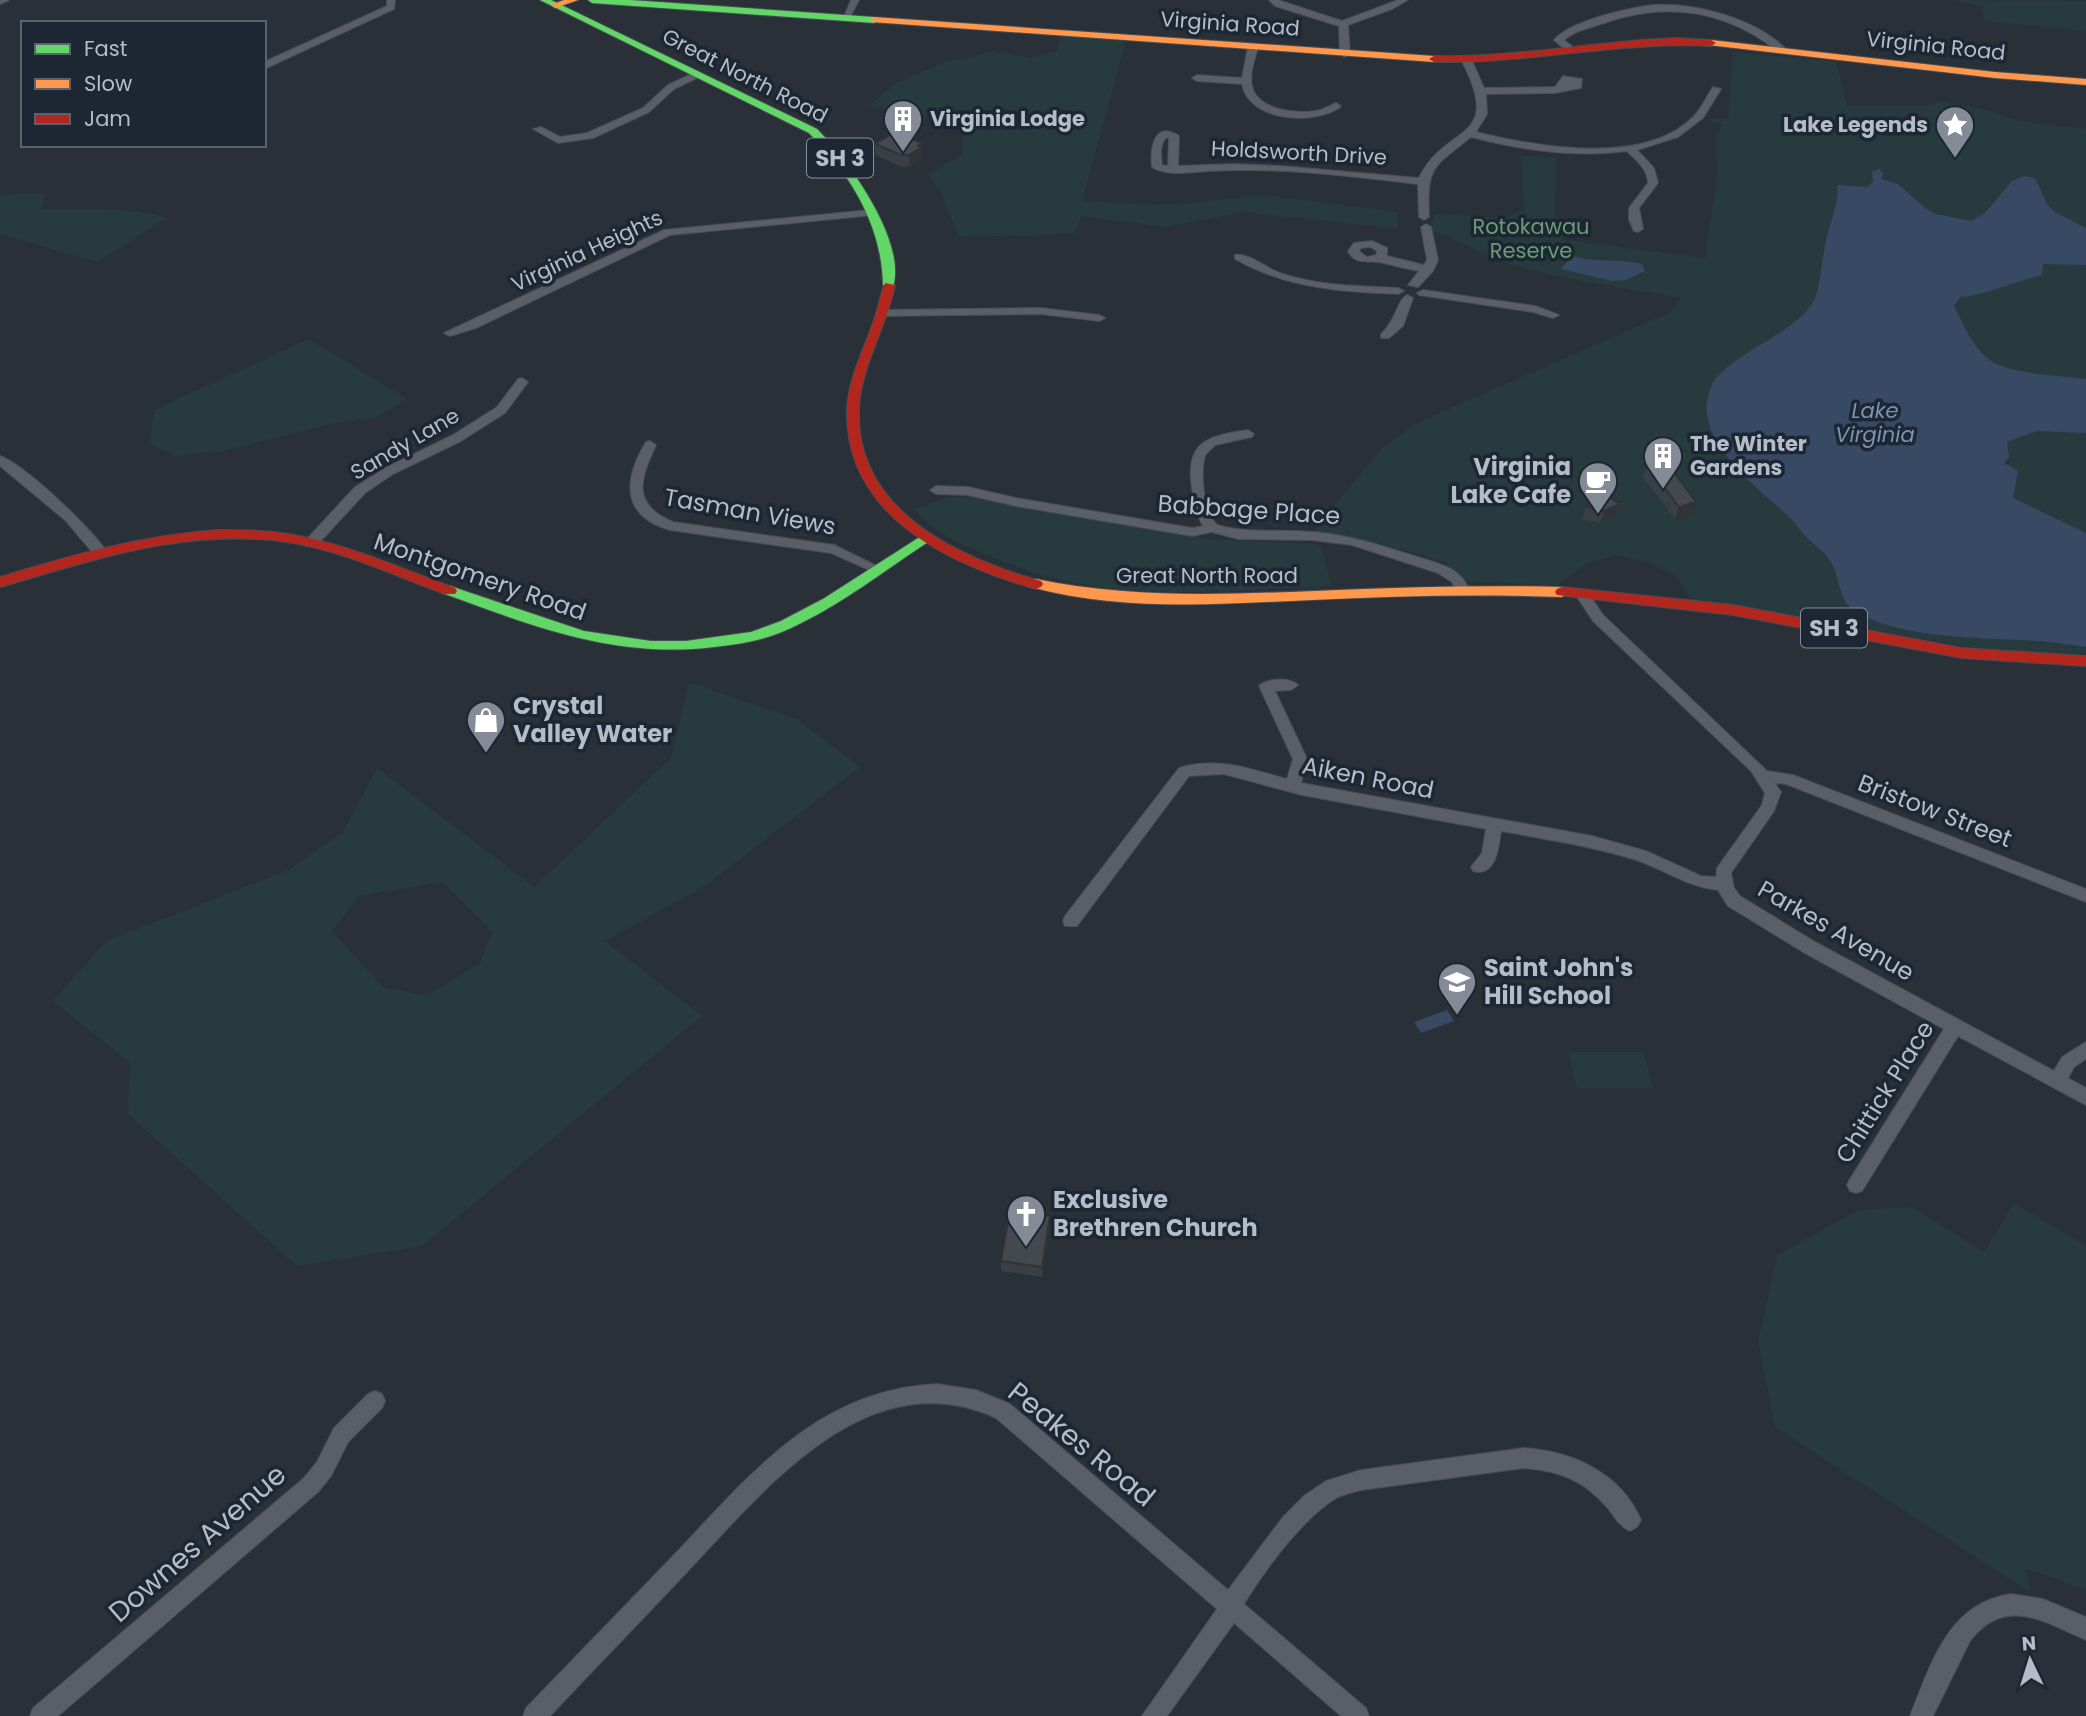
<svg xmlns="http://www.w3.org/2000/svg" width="2086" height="1716" viewBox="0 0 2086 1716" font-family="Poppins,sans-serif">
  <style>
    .green { fill: #273a3e; fill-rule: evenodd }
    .water { fill: #384963 }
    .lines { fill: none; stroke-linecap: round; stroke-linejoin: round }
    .street-casing { stroke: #484c53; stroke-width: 2 }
    .fast-casing { stroke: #484c53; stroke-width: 2 }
    .slow-casing { stroke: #484c53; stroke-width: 2 }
    .jam-casing { stroke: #484c53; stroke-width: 2 }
    .street { fill: #5a5e66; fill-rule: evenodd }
    .fast { fill: #63d668; fill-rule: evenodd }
    .slow { fill: #ff974d; fill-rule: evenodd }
    .jam { fill: #b3261e; fill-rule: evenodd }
    .wall { fill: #3a3f45 }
    .shaded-wall { fill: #303338 }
    .building { fill: #444950; stroke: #303338; stroke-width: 2 }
    .labels { text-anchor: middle; stroke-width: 7; stroke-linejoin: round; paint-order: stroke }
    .far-street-label { font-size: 21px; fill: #b4bcc9; stroke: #1d2633 }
    .far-poi-label { font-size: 21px; font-weight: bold; fill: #b4bcc9; stroke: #1d2633; text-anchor: start }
    .far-park-label { font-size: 21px; fill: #6b9a76; stroke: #1d2633 }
    .far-water-label { font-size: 21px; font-style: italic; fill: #7c92b1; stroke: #1d2633 }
    .shield { fill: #1d2633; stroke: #878f9c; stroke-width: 2 }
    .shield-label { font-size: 23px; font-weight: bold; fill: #b4bcc9 }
    .poi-label { font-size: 24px; font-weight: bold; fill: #b4bcc9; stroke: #1d2633; text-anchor: start }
    .street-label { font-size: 24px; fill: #b4bcc9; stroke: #1d2633 }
    .near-street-label { font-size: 28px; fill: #b4bcc9; stroke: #1d2633 }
  </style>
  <rect width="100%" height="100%" fill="#2a3038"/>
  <g class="green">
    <polygon points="1954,0 2086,1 2086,31 1985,21 1981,7"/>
    <polygon points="1061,36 1126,41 1082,201 1170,205 1263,195 1398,212 1398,229 1243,212 1165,227 1081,216 1075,234 959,237 941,194 928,174 963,154 963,131 950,120 869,106 896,83 953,59 966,59 993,51 1031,58 1057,51"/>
    <path d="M1733 52 1836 62 1847 106H1928L1941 101 1987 110 2019 121 2086 129V654L1995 651 1692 600 1675 576 1650 563 1618 555 1587 563 1558 585 1458 581 1446 563 1428 557 1381 544 1315 535 1320 523 1382 448 1421 421 1671 312 1681 298C1623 288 1563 280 1507 263 1479 255 1456 235 1428 231L1436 214 1505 218 1524 209 1521 156 1556 158 1555 217 1564 240 1705 258 1717 177 1716 135 1723 125 1707 119 1728 118Z"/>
    <path d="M45 193 41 209C83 210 126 206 166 218L97 262 0 234V195Z"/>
    <polygon points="309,339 407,399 377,417 330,424 223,451 176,456 150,444 154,410"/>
    <path d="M967 496 1210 539 1317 544 1322 546 1331 586C1249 589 1163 599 1081 584 1046 578 1013 566 980 552 957 542 929 530 915 509L945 498Z"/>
    <path d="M689 682 797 719 860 767 705 886 605 941 702 1016 422 1246 297 1266 128 1114 130 1063 53 1001 106 941 289 870 343 832 377 768 534 887 671 758ZM443 882 492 932 480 963 428 995 384 988 332 931 359 896Z"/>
    <polygon points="1568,1052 1643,1052 1653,1088 1577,1088"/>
    <polygon points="2014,1203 2086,1246 2086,1590 2026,1568 2030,1592 1775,1427 1758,1342 1777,1255 1859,1210 1912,1207 1984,1252"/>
  </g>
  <g class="water">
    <path d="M1879 169 1883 173 1881 179 1898 184 1925 208 1936 214 1971 221 1985 213 2012 181 2024 176 2035 178 2047 204 2055 212 2086 228V265L2043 264 2042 275C2014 281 1988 295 1960 297L1954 306C1963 324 1973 348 1990 360 2009 374 2062 376 2086 379V433L2037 431 2007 442 2009 457 2004 463 2018 471 2013 498 2086 533V647C2070 645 2054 642 2039 641 1986 638 1909 639 1861 615 1837 604 1841 579 1831 562 1825 552 1816 546 1808 539 1801 532 1795 522 1787 515 1756 486 1689 438 1711 387 1724 355 1802 332 1815 298 1821 283 1822 258 1826 241 1829 223 1840 203 1837 185L1867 187 1873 182 1872 172Z"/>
    <path d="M1568 254C1591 264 1617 258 1642 264L1645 271 1626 280 1612 281 1561 269 1567 262Z"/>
    <polygon points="1447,1010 1454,1021 1421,1033 1414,1022"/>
  </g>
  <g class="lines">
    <g class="street-casing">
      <g id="street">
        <polygon points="0,0 9,0 0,4"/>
        <polygon points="387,0 395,0 394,9 264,69 264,62 387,6"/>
        <polygon points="851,0 859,0 849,19 843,19"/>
        <polygon points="1269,0 1278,0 1342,21 1398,0 1408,0 1392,9 1348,25 1350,54 1345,57 1340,54 1339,26 1275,6"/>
        <path d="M1653 5C1697 3 1755 18 1787 50L1779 52C1726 10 1667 1 1604 23 1590 28 1576 30 1564 40L1573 47V51H1567L1554 40C1570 21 1628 8 1653 5Z"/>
        <path d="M1253 44 1258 47C1255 59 1249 74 1252 86 1257 110 1296 114 1315 111 1323 110 1329 106 1336 103L1341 106 1339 108C1313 125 1249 122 1242 84L1197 81 1192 78 1197 75 1242 78 1248 47Z"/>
        <path d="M1467 58 1472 61 1484 88 1555 87 1563 76 1582 79 1581 88 1555 93 1486 94 1487 114 1476 132C1537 147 1647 167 1695 115 1702 107 1707 96 1713 87L1721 89 1703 118 1678 137 1637 150 1654 168 1658 183 1639 208 1643 229 1638 232 1634 231 1629 220V208L1648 183C1647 168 1637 161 1627 151 1574 158 1522 150 1471 137 1432 168 1427 166 1429 217L1424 220 1419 217 1418 184C1349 176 1278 167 1209 171 1192 172 1166 177 1152 167 1150 148 1154 120 1179 136L1178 166 1233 164 1281 166 1419 178C1446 122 1504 144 1462 61ZM1167 137 1169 138 1168 166 1162 165C1161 156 1159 143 1167 137Z"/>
        <polygon points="698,71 703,74 701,76 674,89 649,112 593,138 558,143 533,129 541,127 560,137 587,133 643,108 668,85"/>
        <polygon points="870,210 874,211 874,215 670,235 476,328 450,336 444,333 664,230"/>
        <path d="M1426 224 1431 227 1438 260 1433 271 1418 287 1408 285 1419 271C1407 269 1396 266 1384 263 1370 259 1356 267 1348 251L1354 243 1372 241 1387 248V256L1424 265 1427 260 1421 227ZM1370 247 1377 251 1376 255 1367 257 1359 251 1361 248Z"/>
        <path d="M1235 255C1249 253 1266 268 1280 273 1317 286 1359 286 1398 288L1404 291 1398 294C1341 292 1286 288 1235 259Z"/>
        <polygon points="1423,290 1535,306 1559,315 1553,318 1533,312 1419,295 1417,293"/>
        <path d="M1407 295 1413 298 1403 326 1389 338H1381V334C1396 321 1397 300 1407 295Z"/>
        <polygon points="1041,308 1099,315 1105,318 1099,321 1041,314 884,316 878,313 884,310"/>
        <polygon points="522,378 528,382 505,413 461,441 393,474 365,493 316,546 306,546 306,540 355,487 385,468 453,435 497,407 518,379"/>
        <path d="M1248 430 1254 434 1252 437 1215 445 1205 455C1200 475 1203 509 1217 525 1249 534 1281 529 1313 532 1350 535 1383 546 1418 557 1442 565 1460 567 1470 591L1468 594H1458L1452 582 1438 573 1352 545 1312 540 1238 539 1212 532 1192 536 1016 506 968 495 936 494 930 490 936 486 968 487 1016 498 1192 528 1203 526C1196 514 1194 502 1192 489 1185 442 1206 436 1248 430Z"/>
        <path d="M650 441 656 445C640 480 631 504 673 522L834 545 883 569 876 573 831 553 670 530C621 516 623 480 646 442Z"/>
        <path d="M0 456C24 464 92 529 106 551L104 554H94L65 520 0 466Z"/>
        <path d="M1582 589 1587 591 1603 615 1767 771 1793 775 2086 889V902L1786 784 1775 783 1781 792 1774 811 1731 873 1734 888 1740 896 1815 942 2054 1071 2062 1057 2086 1042V1059L2074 1067 2068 1078 2086 1088V1105L1958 1036 1862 1191 1856 1193 1850 1191 1847 1185 1850 1179 1944 1029 1803 952 1728 906 1718 890C1686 887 1663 868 1633 859 1590 846 1545 839 1501 831 1499 846 1496 878 1473 871L1471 867 1482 853 1486 829 1302 795 1224 774 1189 776 1077 926H1065L1063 921 1065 916 1179 768C1217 756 1250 769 1287 779L1293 759 1259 686C1267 678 1290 677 1298 685L1291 690 1275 691 1307 759 1301 783 1592 836 1646 851 1701 876 1716 877 1717 868 1762 805 1765 793 1751 771 1593 621 1575 594Z"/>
        <path d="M937 1384 976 1390 1010 1404 1228 1590 1283 1517 1305 1495 1326 1481 1361 1470 1524 1448C1572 1451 1621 1473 1641 1520L1637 1527 1630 1531C1619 1526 1614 1516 1607 1507 1583 1480 1560 1471 1524 1468L1361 1490C1352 1493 1342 1494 1335 1499 1302 1519 1264 1571 1244 1604L1366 1708 1369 1716H1341L1234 1623 1167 1716H1142L1217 1609 996 1418C867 1358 763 1492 686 1573 641 1621 595 1668 550 1716H523L526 1708C575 1657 625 1606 674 1555 750 1475 818 1389 937 1384Z"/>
        <polygon points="375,1391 382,1394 385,1401 382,1408 348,1442 331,1476 318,1492 58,1716 30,1716 33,1708 304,1478 317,1462 334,1428 368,1394"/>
        <path d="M2011 1594 2043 1599 2086 1617V1640C2044 1622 2006 1595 1970 1641L1933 1716H1910C1931 1664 1948 1603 2011 1594Z"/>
      </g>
    </g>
    <g class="fast-casing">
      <g id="fast">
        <path d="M540 0H551L817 129C848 160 907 241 893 287L883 285C882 226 851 174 809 133Z"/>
        <polygon points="588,0 630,0 874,17 879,20 874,23 592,3"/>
        <path d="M926 533 931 534V540C885 570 841 605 791 628 766 640 741 644 714 647 616 659 535 627 445 594L443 591 450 586 584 631 651 641H686L751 632 781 621 823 599Z"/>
      </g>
    </g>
    <g class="slow-casing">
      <g id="slow">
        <polygon points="564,0 578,0 555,8 551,5"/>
        <polygon points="874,17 1434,56 1439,59 1434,62 871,22 871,18"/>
        <polygon points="1711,40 1995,72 2086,79 2086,85 1995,78 1708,45 1706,43"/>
        <path d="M1036 579C1137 600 1237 594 1338 590 1413 587 1487 585 1562 587L1569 592 1562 597C1479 594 1395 596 1312 600 1219 604 1122 612 1031 587L1029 584 1031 581Z"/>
      </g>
    </g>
    <g class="jam-casing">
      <g id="jam">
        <path d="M1676 38 1711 40 1716 43 1711 46C1618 41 1527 64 1434 62L1429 59 1434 56C1515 58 1595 41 1676 38Z"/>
        <path d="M885 283 895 285C887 326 861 366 859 408 854 510 958 558 1041 581L1043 584 1041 587 1036 589C948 564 845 516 847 410 848 380 863 351 873 323 878 310 880 295 885 283Z"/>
        <path d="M218 530C244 530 269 530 294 535 350 545 402 569 455 588L457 591 455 594H445C395 576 346 552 293 543 191 526 97 559 0 587V577C72 555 143 535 218 530Z"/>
        <polygon points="1562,587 1733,605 1962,648 2086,656 2086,666 1962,658 1733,615 1557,595 1555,592 1557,589"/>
      </g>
    </g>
    <use href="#street" class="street"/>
    <use href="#fast" class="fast"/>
    <use href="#slow" class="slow"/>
    <use href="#jam" class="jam"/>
  </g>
  <g class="wall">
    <polygon points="922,143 923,159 910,166 902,167 875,155 875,144"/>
    <polygon points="1648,465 1692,514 1675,519 1643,477"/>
    <polygon points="1620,504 1616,516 1600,523 1582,519 1586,507"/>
    <polygon points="1050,1226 1042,1277 1001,1271 1001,1261"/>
  </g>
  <g class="shaded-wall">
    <polygon points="922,143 923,159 910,166 909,155 918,146"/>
    <polygon points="1696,502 1692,514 1675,519 1679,507"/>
    <polygon points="1620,504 1616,516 1600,523 1604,511"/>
    <polygon points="1050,1216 1050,1226 1042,1277 1042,1267"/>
  </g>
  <g class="building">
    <polygon points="895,132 922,143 918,146 922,147 909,155 901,155 875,144"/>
    <polygon points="1666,462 1696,502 1679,507 1648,465"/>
    <polygon points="1609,497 1620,504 1604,511 1586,507"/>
    <polygon points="1010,1210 1050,1216 1042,1267 1001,1261"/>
  </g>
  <defs>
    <g id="building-pin" transform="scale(2.0125)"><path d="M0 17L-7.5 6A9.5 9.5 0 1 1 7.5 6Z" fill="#848b96" stroke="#1d2633"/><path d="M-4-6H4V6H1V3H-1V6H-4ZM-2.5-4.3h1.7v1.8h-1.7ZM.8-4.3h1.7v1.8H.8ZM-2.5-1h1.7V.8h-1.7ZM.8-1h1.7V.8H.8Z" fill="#fff"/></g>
    <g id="sight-pin" transform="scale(2.0125)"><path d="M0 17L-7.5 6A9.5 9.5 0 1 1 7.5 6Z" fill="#848b96" stroke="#1d2633"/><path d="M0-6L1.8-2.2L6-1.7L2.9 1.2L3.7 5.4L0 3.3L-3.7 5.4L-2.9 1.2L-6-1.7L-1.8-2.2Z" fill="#fff"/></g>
    <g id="cafe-pin" transform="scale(2.0125)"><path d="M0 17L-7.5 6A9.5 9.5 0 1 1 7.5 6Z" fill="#848b96" stroke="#1d2633"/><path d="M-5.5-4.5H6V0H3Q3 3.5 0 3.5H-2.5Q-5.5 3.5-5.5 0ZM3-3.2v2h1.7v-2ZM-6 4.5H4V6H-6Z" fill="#fff"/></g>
    <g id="shop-pin" transform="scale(2.0125)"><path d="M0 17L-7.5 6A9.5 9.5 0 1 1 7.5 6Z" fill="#848b96" stroke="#1d2633"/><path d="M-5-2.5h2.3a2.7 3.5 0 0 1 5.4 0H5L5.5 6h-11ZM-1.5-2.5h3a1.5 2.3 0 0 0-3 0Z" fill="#fff"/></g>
    <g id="school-pin" transform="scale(2.0125)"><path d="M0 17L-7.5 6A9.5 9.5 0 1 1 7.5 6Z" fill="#848b96" stroke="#1d2633"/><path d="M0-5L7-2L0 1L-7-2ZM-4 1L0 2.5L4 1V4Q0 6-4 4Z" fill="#fff"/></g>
    <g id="church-pin" transform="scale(2.0125)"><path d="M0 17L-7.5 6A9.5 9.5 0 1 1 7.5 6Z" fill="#848b96" stroke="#1d2633"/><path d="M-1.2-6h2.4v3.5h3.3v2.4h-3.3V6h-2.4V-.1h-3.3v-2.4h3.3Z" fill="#fff"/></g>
  </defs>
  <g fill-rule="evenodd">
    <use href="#building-pin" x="903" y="119"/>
    <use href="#sight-pin" x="1955" y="125"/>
    <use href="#building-pin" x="1663" y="456"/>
    <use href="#cafe-pin" x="1598" y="481"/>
    <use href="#shop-pin" x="486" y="720"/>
    <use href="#school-pin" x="1457" y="982"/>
    <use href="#church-pin" x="1026" y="1214"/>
  </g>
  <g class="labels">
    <g class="far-street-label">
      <text transform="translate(1230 24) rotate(4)" y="7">Virginia Road</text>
      <text transform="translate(1936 46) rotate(6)" y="7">Virginia Road</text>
      <text transform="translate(745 76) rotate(27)" y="7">Great North Road</text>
      <text transform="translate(1299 153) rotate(3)" y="7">Holdsworth Drive</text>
      <text transform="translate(587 251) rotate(-25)" y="7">Virginia Heights</text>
      <text transform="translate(405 444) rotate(-30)" y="7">Sandy Lane</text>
      <text x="1207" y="583">Great North Road</text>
    </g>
    <g class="far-poi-label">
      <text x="930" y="126">Virginia Lodge</text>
      <text x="1928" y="132" text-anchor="end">Lake Legends</text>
      <text x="1690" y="451">The Winter<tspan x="1690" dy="24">Gardens</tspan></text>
    </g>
    <g class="far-park-label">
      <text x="1531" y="234">Rotokawau<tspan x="1531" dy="24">Reserve</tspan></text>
    </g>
    <g class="far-water-label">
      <text x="1875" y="418">Lake<tspan x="1875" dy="24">Virginia</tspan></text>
    </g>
    <g class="shield">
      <rect x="807" y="138.5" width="66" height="39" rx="5"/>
      <rect x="1801" y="608.5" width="66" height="39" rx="5"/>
    </g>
    <g class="shield-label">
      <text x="840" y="166">SH 3</text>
      <text x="1834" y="636">SH 3</text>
    </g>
    <g class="poi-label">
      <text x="1571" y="475" text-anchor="end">Virginia<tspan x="1571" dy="28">Lake Cafe</tspan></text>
      <text x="513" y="714">Crystal<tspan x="513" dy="28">Valley Water</tspan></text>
      <text x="1484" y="976">Saint John's<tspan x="1484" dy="28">Hill School</tspan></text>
      <text x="1053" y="1208">Exclusive<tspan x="1053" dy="28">Brethren Church</tspan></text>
    </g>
    <g class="street-label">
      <text transform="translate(1249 510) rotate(4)" y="8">Babbage Place</text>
      <text transform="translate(750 512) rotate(10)" y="8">Tasman Views</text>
      <text transform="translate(480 577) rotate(19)" y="8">Montgomery Road</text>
      <text transform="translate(1368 778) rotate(11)" y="8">Aiken Road</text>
      <text transform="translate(1935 811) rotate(21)" y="8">Bristow Street</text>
      <text transform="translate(1836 931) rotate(30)" y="8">Parkes Avenue</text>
      <text transform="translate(1885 1092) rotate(-58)" y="8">Chittick Place</text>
    </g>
    <g class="near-street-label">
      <text transform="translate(1082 1444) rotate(39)" y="10">Peakes Road</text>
      <text transform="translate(197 1543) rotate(-41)" y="10">Downes Avenue</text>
    </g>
  </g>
  <rect x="21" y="21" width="245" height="126" fill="#1d2633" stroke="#59626f" stroke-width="2"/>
  <rect x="35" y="44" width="35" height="10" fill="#63d668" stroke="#59626f" stroke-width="2"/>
  <text x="84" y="56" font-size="21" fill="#b4bcc9">Fast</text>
  <rect x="35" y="79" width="35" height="10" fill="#ff974d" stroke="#59626f" stroke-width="2"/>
  <text x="84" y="91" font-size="21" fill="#b4bcc9">Slow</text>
  <rect x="35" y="114" width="35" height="10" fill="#b3261e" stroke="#59626f" stroke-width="2"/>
  <text x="84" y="126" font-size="21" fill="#b4bcc9">Jam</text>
  <g transform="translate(2030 1660) rotate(356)" stroke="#1d2633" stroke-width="5" paint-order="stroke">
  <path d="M0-5L12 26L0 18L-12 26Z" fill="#b4bcc9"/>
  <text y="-10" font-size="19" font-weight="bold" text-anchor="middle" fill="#b4bcc9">N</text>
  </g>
</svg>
